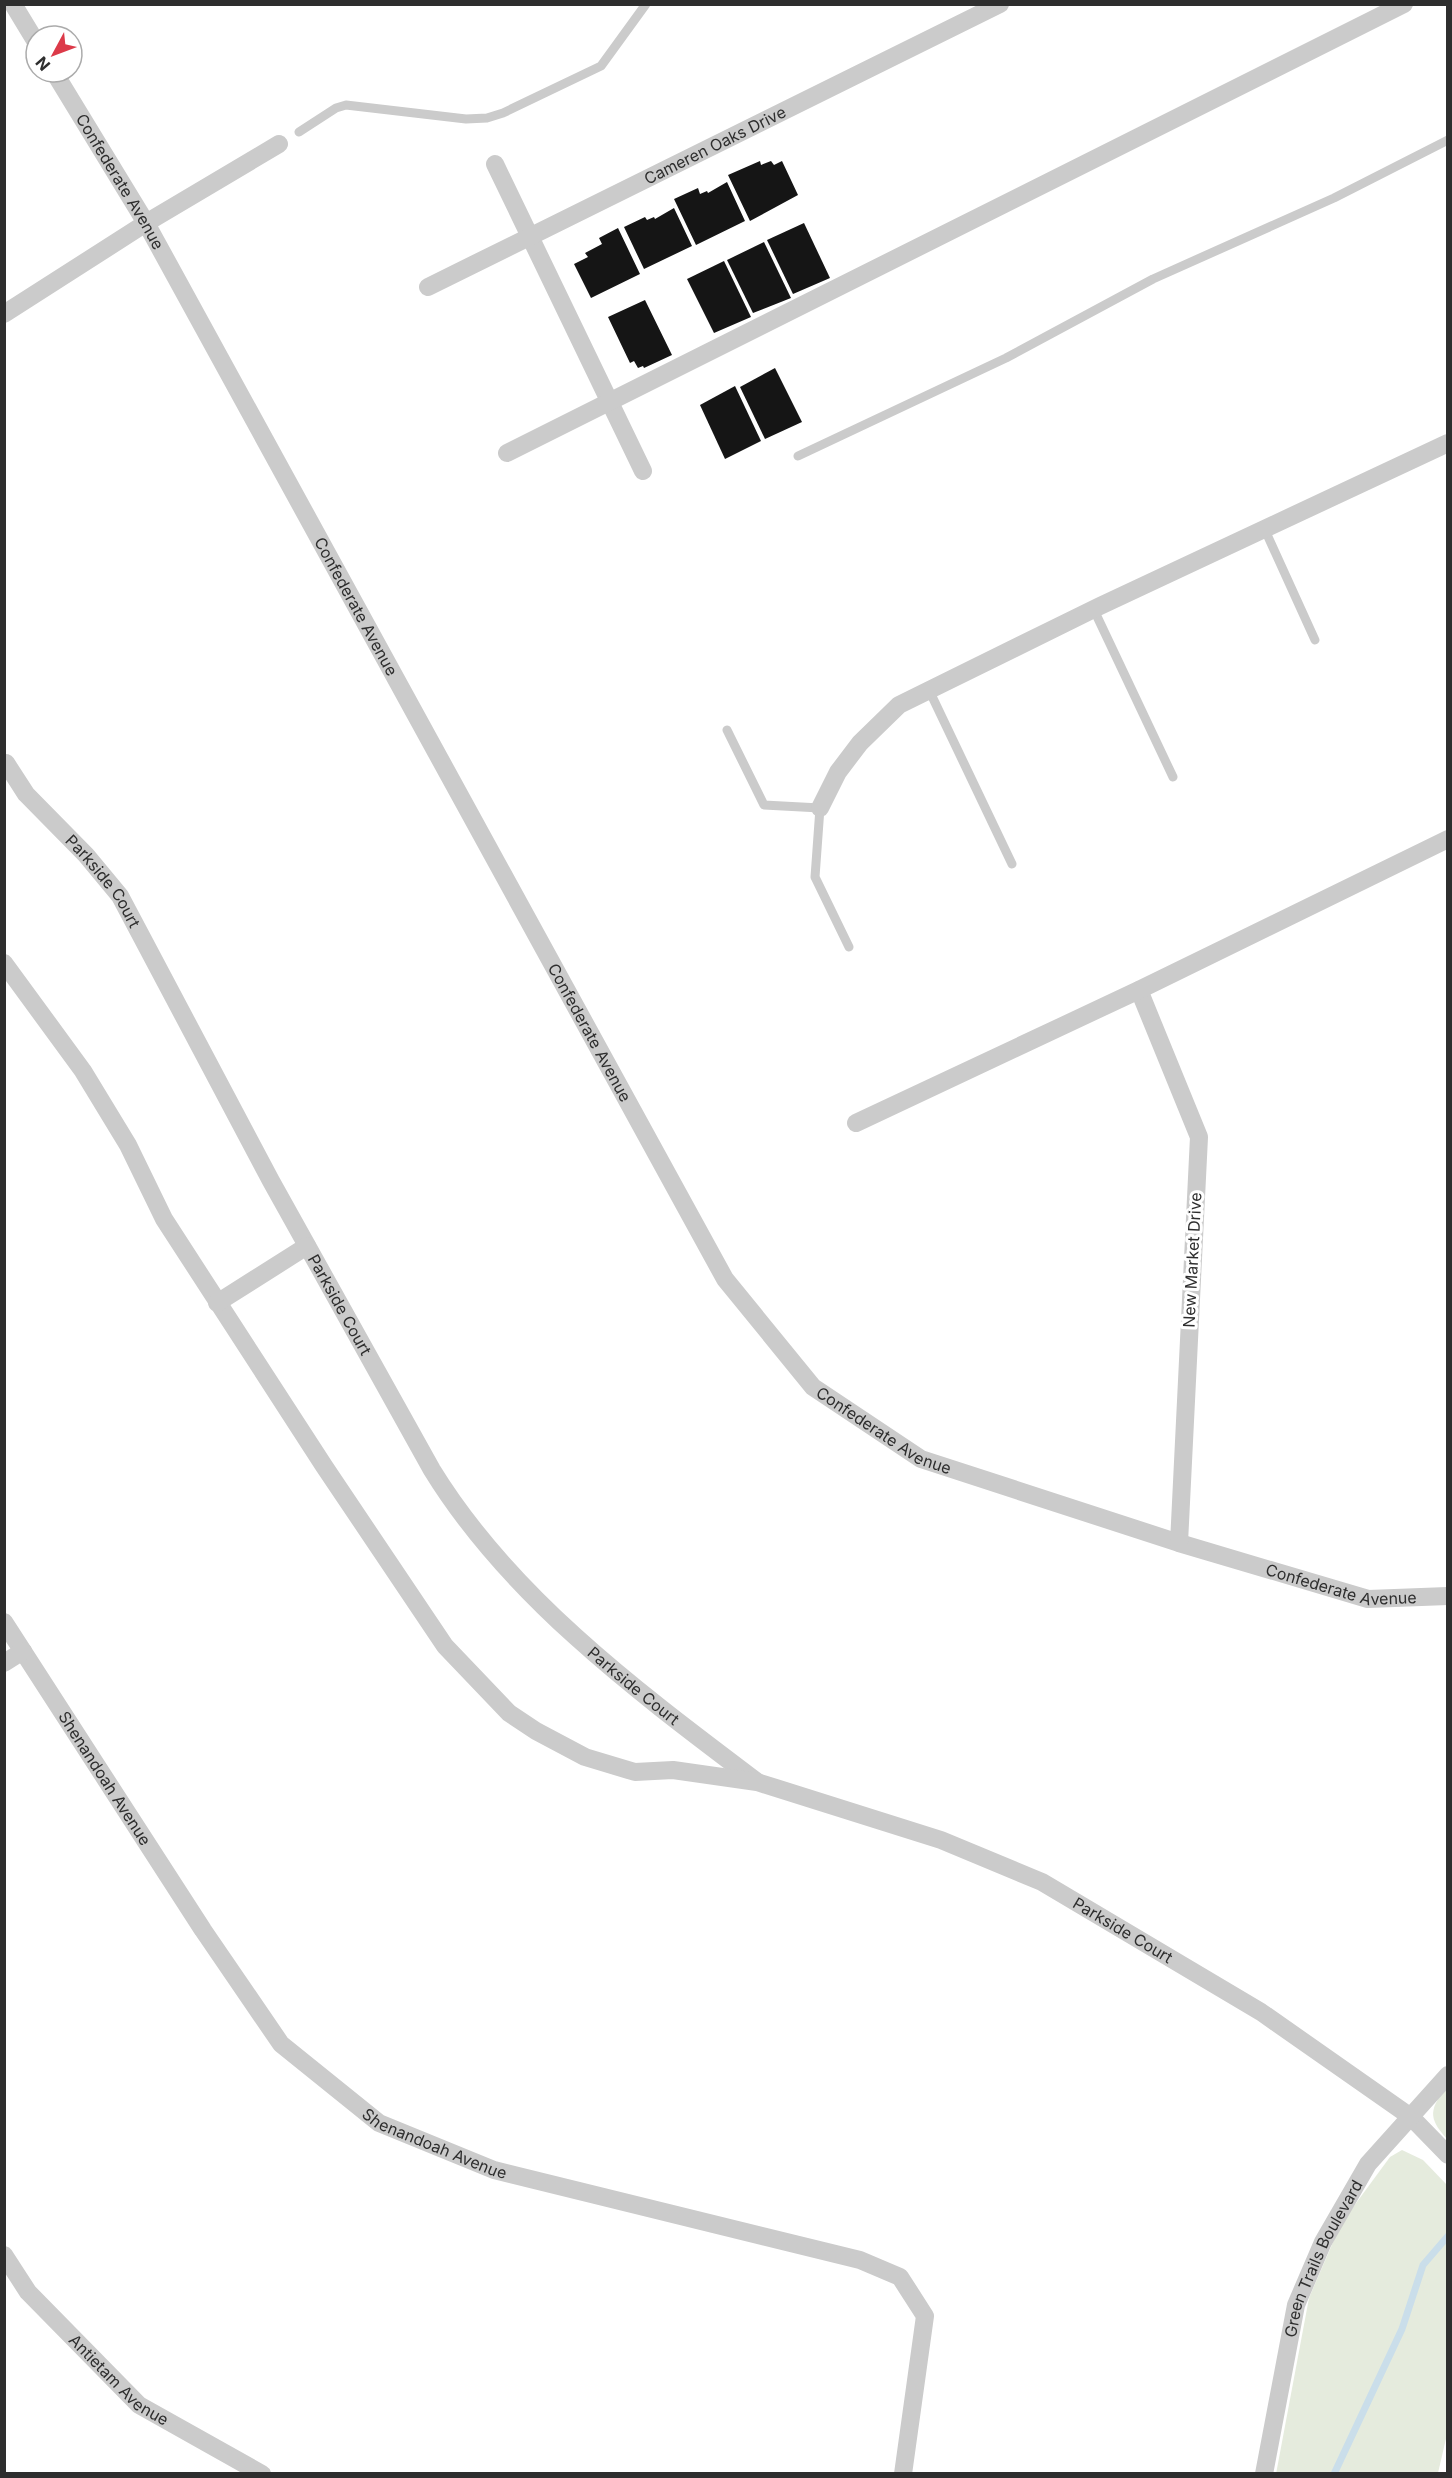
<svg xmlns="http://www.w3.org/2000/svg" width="1452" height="2478" viewBox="0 0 1452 2478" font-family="Inter,sans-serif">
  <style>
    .green { fill: #e5ebdd }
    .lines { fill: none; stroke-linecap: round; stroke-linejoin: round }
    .stream { stroke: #cadeea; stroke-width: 7 }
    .building { fill: #151515 }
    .service { stroke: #cbcbcb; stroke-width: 9 }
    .minor { stroke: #cbcbcb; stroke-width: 18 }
    .labels { text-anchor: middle; stroke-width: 6; stroke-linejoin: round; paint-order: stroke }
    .street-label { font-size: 16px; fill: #2e2e2e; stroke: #fff }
  </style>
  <rect width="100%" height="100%" fill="#fff"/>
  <g class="green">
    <path d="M1447 2086V2139C1427 2117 1430 2109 1447 2086Z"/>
    <polygon points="1402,2150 1423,2160 1447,2185 1448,2430 1438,2473 1276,2474 1309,2298 1334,2240 1351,2210 1390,2157"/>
  </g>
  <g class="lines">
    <polyline class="stream" points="1334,2474 1402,2329 1423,2265 1448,2236"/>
  </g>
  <g class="building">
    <polygon points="760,161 761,165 771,161 774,165 782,161 798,195 750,221 728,175"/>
    <polygon points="727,182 745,221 696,245 674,199 698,188 700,194 707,191 708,193"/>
    <polygon points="674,208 692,246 644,269 624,227 645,217 647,220 654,217 655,219"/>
    <polygon points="804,223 830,278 793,294 767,240"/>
    <polygon points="618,228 640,274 591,298 574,264 588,257 585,253 602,244 599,238"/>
    <polygon points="764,242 791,298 753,313 727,260"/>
    <polygon points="724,261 751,317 714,333 687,279"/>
    <polygon points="645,300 672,355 644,368 643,366 638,368 634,361 630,363 608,317"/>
    <polygon points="775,368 802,422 765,439 740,387"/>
    <polygon points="735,386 761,441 725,459 700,405"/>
  </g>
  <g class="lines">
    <g class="service">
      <polyline points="299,132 336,108 346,105 466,119 487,118 503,113 601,66 646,4"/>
      <polyline points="798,456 1006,358 1153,279 1334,198 1448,140"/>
      <polyline points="1265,530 1315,640"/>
      <polyline points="1094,610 1173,777"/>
      <polyline points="929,690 1012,864"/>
      <polyline points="727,730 764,805 820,808 815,877 849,947"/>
    </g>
    <g class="minor">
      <polyline points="13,4 36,42"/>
      <path id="s1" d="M54 72 146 223 725 1279 813 1387 921 1459 1179 1543 1368 1599 1448 1596"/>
      <polyline points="495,164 643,471"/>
      <path id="s2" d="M428 287 1000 4"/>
      <polyline points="4,314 146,223 279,144"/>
      <polyline points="507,453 1404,4"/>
      <path id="s3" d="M4 764 6 763 26 794 86 855 120 896 271 1181 432 1470C510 1597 638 1692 756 1781"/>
      <polyline points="820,808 838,772 860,743 899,705 1100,606 1448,443"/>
      <path id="s4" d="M4 963 83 1071 128 1145 164 1219 324 1466 445 1646 509 1713 536 1731 585 1757 635 1772 673 1770 757 1782 941 1840 1042 1882 1261 2012 1411 2117 1448 2155"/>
      <polyline points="1139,990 1199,1137 1179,1543"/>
      <polyline points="856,1123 1139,990 1448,839"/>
      <polyline points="217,1303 307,1246"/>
      <path id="s5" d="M4 1622 203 1930 281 2044 379 2123 494 2170 860 2260 900 2277 925 2316 903 2474"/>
      <polyline points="4,1663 23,1651"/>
      <path id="s6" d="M4 2255 28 2292 139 2405 262 2474"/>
      <path id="s7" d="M1264 2474 1296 2305 1323 2242 1368 2164 1448 2075"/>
    </g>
  </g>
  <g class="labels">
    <g class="street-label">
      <text dy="6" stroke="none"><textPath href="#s2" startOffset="320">Cameren Oaks Drive</textPath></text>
      <text dy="6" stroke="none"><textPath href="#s1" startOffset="128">Confederate Avenue</textPath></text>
      <text dy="6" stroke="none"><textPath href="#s1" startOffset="614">Confederate Avenue</textPath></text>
      <text dy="6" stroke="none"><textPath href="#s3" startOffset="156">Parkside Court</textPath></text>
      <text dy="6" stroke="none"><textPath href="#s1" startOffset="1100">Confederate Avenue</textPath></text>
      <text transform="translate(1192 1260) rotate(-87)" y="6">New Market Drive</text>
      <text dy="6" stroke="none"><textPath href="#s3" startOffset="642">Parkside Court</textPath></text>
      <text dy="6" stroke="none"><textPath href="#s1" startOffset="1604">Confederate Avenue</textPath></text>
      <text dy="6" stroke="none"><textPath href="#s1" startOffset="2090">Confederate Avenue</textPath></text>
      <text dy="6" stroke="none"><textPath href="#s3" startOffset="1128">Parkside Court</textPath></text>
      <text dy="6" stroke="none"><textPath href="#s5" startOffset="186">Shenandoah Avenue</textPath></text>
      <text dy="6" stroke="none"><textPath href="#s4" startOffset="1566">Parkside Court</textPath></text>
      <text dy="6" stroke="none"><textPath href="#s5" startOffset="690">Shenandoah Avenue</textPath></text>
      <text dy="6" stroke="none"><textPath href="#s7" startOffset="225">Green Trails Boulevard</textPath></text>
      <text dy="6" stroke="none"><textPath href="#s6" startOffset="171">Antietam Avenue</textPath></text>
    </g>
  </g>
  <rect width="1452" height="2478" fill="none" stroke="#2e2e2e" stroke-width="12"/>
  <g transform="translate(54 54) rotate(229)"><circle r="28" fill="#ffffff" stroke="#ababab" stroke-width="1.5"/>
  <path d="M0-4.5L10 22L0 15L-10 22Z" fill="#dc3a49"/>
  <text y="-9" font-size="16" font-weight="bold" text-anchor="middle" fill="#2e2e2e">N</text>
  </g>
</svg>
